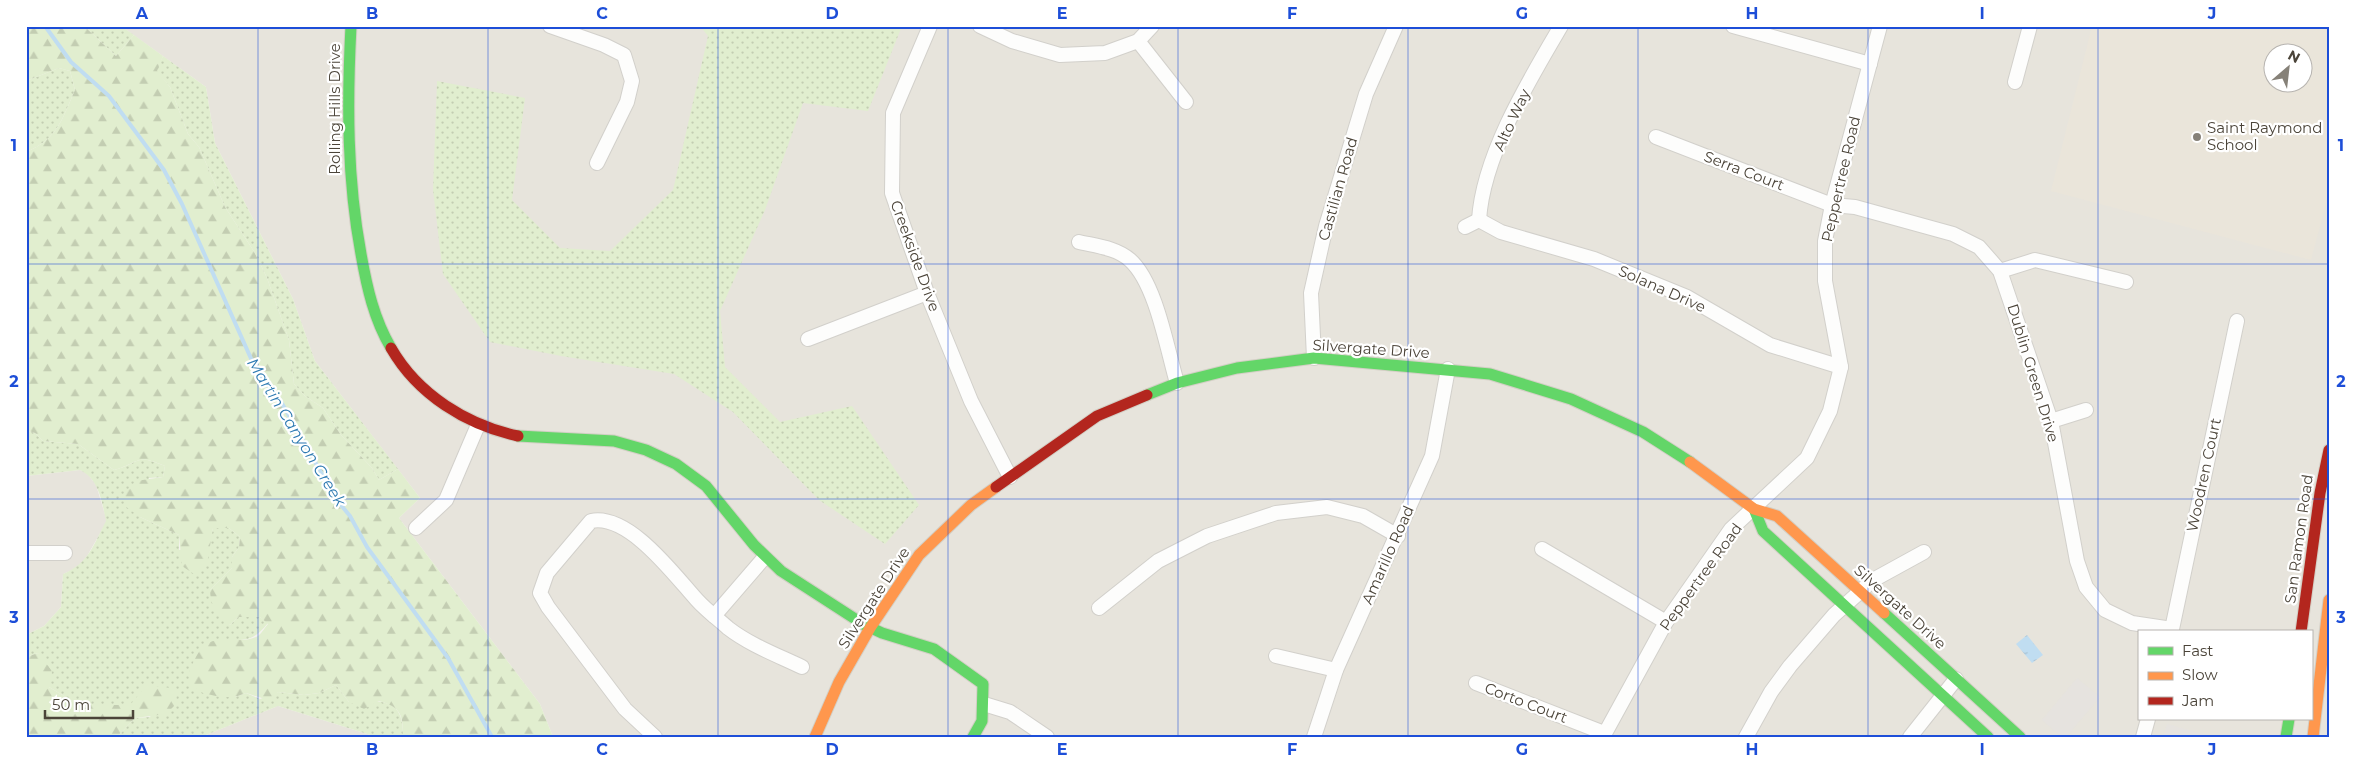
<svg xmlns="http://www.w3.org/2000/svg" width="2355" height="763" viewBox="0 0 2355 763" font-family="Montserrat,sans-serif">
  <style>
    .residential { fill: #e7e4dc; fill-rule: evenodd }
    .education { fill: #eae5da; fill-rule: evenodd }
    .grass { fill: url(#grass-dots) }
    .forest { fill: url(#forest-firs) }
    .parking { fill: #e6e3df }
    .water { fill: url(#water-ripples) }
    .lines { fill: none; stroke-linecap: round; stroke-linejoin: round }
    .stream { stroke: #c0ddf1; stroke-width: 4 }
    .street-casing { stroke: #d2d0cb; stroke-width: 16 }
    .fast-casing { stroke: #d3cfc5; stroke-width: 13 }
    .slow-casing { stroke: #d3cfc5; stroke-width: 13 }
    .jam-casing { stroke: #d3cfc5; stroke-width: 13 }
    .street { stroke: #fdfdfc; stroke-width: 14 }
    .fast { stroke: #63d668; stroke-width: 11 }
    .slow { stroke: #ff974d; stroke-width: 11 }
    .jam { stroke: #b3261e; stroke-width: 11 }
    .grid { fill: none; stroke: #1d4ed8; stroke-width: 1; stroke-opacity: 0.55 }
    .poi-dot { fill: #868178; stroke: #fff; stroke-width: 2 }
    .labels { text-anchor: middle; stroke-width: 4.5; stroke-linejoin: round; paint-order: stroke }
    .street-label { font-size: 15px; fill: #4b4439; stroke: #fff }
    .poi-label { font-size: 15px; fill: #4b4439; stroke: #fff; text-anchor: start }
    .water-label { font-size: 16px; font-style: italic; fill: #2e7ab2; stroke: #fff }
    .neatline { fill: none; stroke: #1d4ed8; stroke-width: 2 }
    .grid-label { font-size: 16px; text-anchor: middle; font-weight: bold; fill: #1d4ed8 }
  </style>
  <defs>
    <pattern id="grass-dots" width="8" height="8" patternUnits="userSpaceOnUse" patternTransform="scale(1.25)"><rect width="8" height="8" fill="#e1eecf"/><path d="M2 2h.1M6 6h.1" fill="none" stroke="#c3cdb2" stroke-width="1.8" stroke-linecap="round"/></pattern>
    <pattern id="forest-firs" width="22" height="20" patternUnits="userSpaceOnUse" patternTransform="scale(1.25)"><rect width="22" height="20" fill="#e1eecf"/><path d="M5 1l3.5 6h-7zM16 11l3.5 6h-7z" fill="#c3cdb2"/></pattern>
    <pattern id="water-ripples" width="26" height="14" patternUnits="userSpaceOnUse" patternTransform="scale(1.25)"><rect width="26" height="14" fill="#c0ddf1"/><path d="M2 4q2-2 4 0t4 0M15 11q2-2 4 0t4 0" fill="none" stroke="#a6bfcf"/></pattern>
  </defs>
  <rect width="100%" height="100%" fill="#f4f2ee"/>
  <g class="residential">
    <path d="M121 26H2329V737H553L540 704 399 518 420 498 315 361 293 299 215 143 206 87ZM2272 52H2302V82H2272ZM2139 632H2311V719H2139Z"/>
    <polygon points="80,470 87,473 96,485 107,521 87,556 77,568 63,574 61,607 44,626 26,635 26,476"/>
    <polygon points="278,706 377,737 201,737"/>
  </g>
  <path class="education" d="M2092 26H2329V192L2311 260 2051 191ZM2272 52H2302V82H2272Z"/>
  <g class="grass">
    <polygon points="84,26 121,26 134,35 116,56"/>
    <polygon points="700,26 902,26 868,111 803,103 765,210 720,311 725,367 780,422 852,406 919,505 885,544 819,500 733,412 674,374 561,356 490,342 443,274 433,190 437,81 525,98 512,200 560,248 610,251 673,190 708,36"/>
    <polygon points="163,56 206,87 215,143 293,299 315,361 398,469 379,480 372,468 341,435 323,408 305,396 294,384 289,340 267,278 255,253 225,207 199,147 188,134 170,87 156,71"/>
    <path d="M59 68 70 71 75 90C62 119 58 139 26 152V81Z"/>
    <path d="M26 430 35 433 43 441 78 444 114 470C140 463 135 453 165 466L163 477 149 478 140 517 179 535V550L209 545 213 528H229L240 537 239 547 232 557V568L210 590 230 625 238 617H260L268 623C253 642 245 640 222 640L235 697 246 693 260 699 278 692 304 695 319 693 336 685 349 702C381 701 404 696 403 737H377L278 706 201 737H117L135 718 151 717 130 705H79L49 687 38 653 26 657V635L44 626 61 607 63 574C88 564 94 544 106 521 102 502 99 479 80 470L26 476Z"/>
  </g>
  <g class="forest">
    <path d="M26 26H84L116 56 134 35 163 56 157 71 170 87 188 134 199 147 225 207 255 253 267 278 289 340 294 384 305 396 323 408 341 435 372 468 379 480 398 469 420 498 399 518 540 704 553 737H403C403 715 401 707 379 701L364 709 349 702 336 685 319 693 304 695 278 692 268 700 246 693 235 697H220L203 693 192 686 188 675C192 665 197 651 206 644 221 635 242 645 258 636 262 633 265 627 268 624L260 617H238L230 625C217 613 211 609 210 590L232 568V557L239 547 240 537 229 528H213L207 564 194 574 182 566 179 535 140 517 125 506V493L136 481 163 477 165 466C136 453 139 463 114 470L78 444 43 441 35 433 26 430V152C58 139 62 119 75 90L70 71 59 68 26 81Z"/>
    <polygon points="38,653 52,671 49,687 79,705 130,705 147,685 178,689 175,705 166,714 135,718 117,737 26,737 26,657"/>
  </g>
  <g class="parking">
    <polygon points="2077,678 2100,697 2066,737 2062,737 2042,720"/>
    <polygon points="2167,724 2215,737 2163,737"/>
  </g>
  <polygon class="water" points="2027,635 2043,655 2032,663 2016,644"/>
  <g class="lines">
    <polyline class="stream" points="45,26 71,62 109,96 164,170 182,204 257,372 280,400 336,499 350,516 367,547 448,658 492,737"/>
    <g class="street-casing">
      <g id="street">
        <polyline points="550,26 604,45 624,55 632,81 627,102 597,163"/>
        <polyline points="930,26 893,113 892,193 927,293 971,401 1010,477"/>
        <polyline points="980,26 1012,41 1060,55 1105,53 1138,41 1152,26"/>
        <polyline points="1733,26 1870,64"/>
        <polyline points="1138,41 1186,102"/>
        <polyline points="2015,82 2030,26"/>
        <polyline points="1656,137 1832,205 1855,207 1953,234 1979,247 2000,271 2051,421 2077,561 2086,587 2105,610 2132,623 2172,629 2171,632"/>
        <polyline points="1479,220 1501,232 1594,259 1687,297 1770,345 1841,367"/>
        <path d="M1479 220C1483 156 1528 82 1561 26"/>
        <polyline points="1465,227 1479,220"/>
        <path d="M1079 242C1096 246 1117 248 1130 260 1156 283 1167 349 1177 383"/>
        <polyline points="2000,271 2035,260 2126,282"/>
        <polyline points="808,339 927,293"/>
        <polyline points="1314,358 1311,293 1326,226 1366,94 1396,26"/>
        <polyline points="2051,421 2086,410"/>
        <polyline points="416,528 446,500 478,425"/>
        <polyline points="1542,549 1666,622"/>
        <polyline points="26,553 65,553"/>
        <polyline points="1099,608 1158,561 1207,536 1276,513 1327,507 1363,516 1398,536"/>
        <polyline points="714,616 764,558"/>
        <polyline points="2172,629 2237,321"/>
        <polyline points="1276,656 1336,670"/>
        <polyline points="1476,683 1604,733"/>
        <polyline points="984,704 1010,712 1047,737"/>
        <path d="M655 737 625 709 548 607 540 593 547 573 591 521C629 513 675 576 697 600 706 610 718 619 728 628 750 645 777 655 802 667"/>
        <polyline points="1314,737 1336,670 1432,456 1448,369"/>
        <polyline points="1603,737 1666,622 1731,529 1807,458 1830,411 1841,367 1825,281 1825,241 1832,205 1880,26"/>
        <polyline points="1746,737 1771,692 1790,666 1834,615 1873,580 1924,552"/>
        <polyline points="1910,737 1956,679"/>
        <polyline points="2143,737 2148,719"/>
      </g>
    </g>
    <g class="fast-casing">
      <g id="fast">
        <path d="M351 26C347 103 347 179 361 254 367 288 374 319 391 348"/>
        <polyline points="1147,395 1177,383 1237,368 1314,358 1490,374 1571,399 1643,432 1690,462"/>
        <polyline points="518,436 614,441 646,450 676,464 706,486 754,545 781,571 863,624 882,633 934,649 983,684 982,721 973,737"/>
        <polyline points="1754,509 1763,531 1988,737"/>
        <polyline points="1884,613 2020,737"/>
        <polyline points="2286,737 2289,719"/>
      </g>
    </g>
    <g class="slow-casing">
      <g id="slow">
        <polyline points="1690,462 1754,509 1777,516 1884,613"/>
        <polyline points="815,737 839,682 870,628 919,555 971,505 996,487"/>
        <polyline points="2313,737 2329,600"/>
      </g>
    </g>
    <g class="jam-casing">
      <g id="jam">
        <path d="M391 348C418 395 467 425 518 436"/>
        <polyline points="996,487 1097,416 1147,395"/>
        <polyline points="2301,632 2320,493 2329,450"/>
      </g>
    </g>
    <use href="#street" class="street"/>
    <use href="#fast" class="fast"/>
    <use href="#slow" class="slow"/>
    <use href="#jam" class="jam"/>
  </g>
  <path class="grid" d="M258 26V737M488 26V737M718 26V737M948 26V737M1178 26V737M1408 26V737M1638 26V737M1868 26V737M2098 26V737M26 264H2329M26 499H2329"/>
  <circle class="poi-dot" cx="2197" cy="137" r="5"/>
  <g class="labels">
    <g class="street-label">
      <text transform="translate(335 109) rotate(-90)" y="5">Rolling Hills Drive</text>
      <text transform="translate(1512 120) rotate(-65)" y="5">Alto Way</text>
      <text transform="translate(1744 171) rotate(21)" y="5">Serra Court</text>
      <text transform="translate(1841 179) rotate(-77)" y="5">Peppertree Road</text>
      <text transform="translate(1338 189) rotate(-74)" y="5">Castilian Road</text>
      <text transform="translate(915 256) rotate(70)" y="5">Creekside Drive</text>
      <text transform="translate(1662 289) rotate(24)" y="5">Solana Drive</text>
      <text transform="translate(1371 349) rotate(4)" y="5">Silvergate Drive</text>
      <text transform="translate(2033 373) rotate(73)" y="5">Dublin Green Drive</text>
      <text transform="translate(2204 475) rotate(-78)" y="5">Woodren Court</text>
      <text transform="translate(2299 539) rotate(-82)" y="5">San Ramon Road</text>
      <text transform="translate(1388 555) rotate(-66)" y="5">Amarillo Road</text>
      <text transform="translate(1701 577) rotate(-54)" y="5">Peppertree Road</text>
      <text transform="translate(874 598) rotate(-57)" y="5">Silvergate Drive</text>
      <text transform="translate(1900 607) rotate(42)" y="5">Silvergate Drive</text>
      <text transform="translate(1526 703) rotate(21)" y="5">Corto Court</text>
    </g>
    <g class="poi-label">
      <text x="2207" y="133">Saint Raymond<tspan x="2207" dy="17">School</tspan></text>
    </g>
    <g class="water-label">
      <text transform="translate(297 432) rotate(58)" y="6">Martin Canyon Creek</text>
    </g>
  </g>
  <rect width="2355" height="763" fill="none" stroke="#ffffff" stroke-width="55"/>
  <rect x="2138" y="630" width="175" height="90" fill="#ffffff" stroke="#b7b4b0"/>
  <rect x="2148" y="647" width="25" height="8" fill="#63d668" stroke="#b7b4b0"/>
  <text x="2182" y="656" font-size="15" fill="#4b4439">Fast</text>
  <rect x="2148" y="672" width="25" height="8" fill="#ff974d" stroke="#b7b4b0"/>
  <text x="2182" y="680" font-size="15" fill="#4b4439">Slow</text>
  <rect x="2148" y="697" width="25" height="8" fill="#b3261e" stroke="#b7b4b0"/>
  <text x="2182" y="706" font-size="15" fill="#4b4439">Jam</text>
  <g transform="translate(2288 68) rotate(28)"><circle r="24" fill="#ffffff" stroke="#b7b4b0"/>
  <path d="M0-4L9 19L0 12L-9 19Z" fill="#868178"/>
  <text y="-8" font-size="14" font-weight="bold" text-anchor="middle" fill="#4b4439">N</text>
  </g>
  <path d="M45 710v8h88v-8" fill="none" stroke="#4b4439" stroke-width="2.5"/>
  <text x="52" y="710" font-size="15" fill="#4b4439" stroke="#ffffff" stroke-width="4" paint-order="stroke">50 m</text>
  <rect x="28" y="28" width="2300" height="708" class="neatline"/>
  <g class="grid-label">
    <text x="142" y="19">A</text>
    <text x="372" y="19">B</text>
    <text x="602" y="19">C</text>
    <text x="832" y="19">D</text>
    <text x="1062" y="19">E</text>
    <text x="1292" y="19">F</text>
    <text x="1522" y="19">G</text>
    <text x="1752" y="19">H</text>
    <text x="1982" y="19">I</text>
    <text x="2212" y="19">J</text>
    <text x="14" y="151">1</text>
    <text x="2341" y="151">1</text>
    <text x="14" y="387">2</text>
    <text x="2341" y="387">2</text>
    <text x="14" y="623">3</text>
    <text x="2341" y="623">3</text>
    <text x="142" y="755">A</text>
    <text x="372" y="755">B</text>
    <text x="602" y="755">C</text>
    <text x="832" y="755">D</text>
    <text x="1062" y="755">E</text>
    <text x="1292" y="755">F</text>
    <text x="1522" y="755">G</text>
    <text x="1752" y="755">H</text>
    <text x="1982" y="755">I</text>
    <text x="2212" y="755">J</text>
  </g>
</svg>
